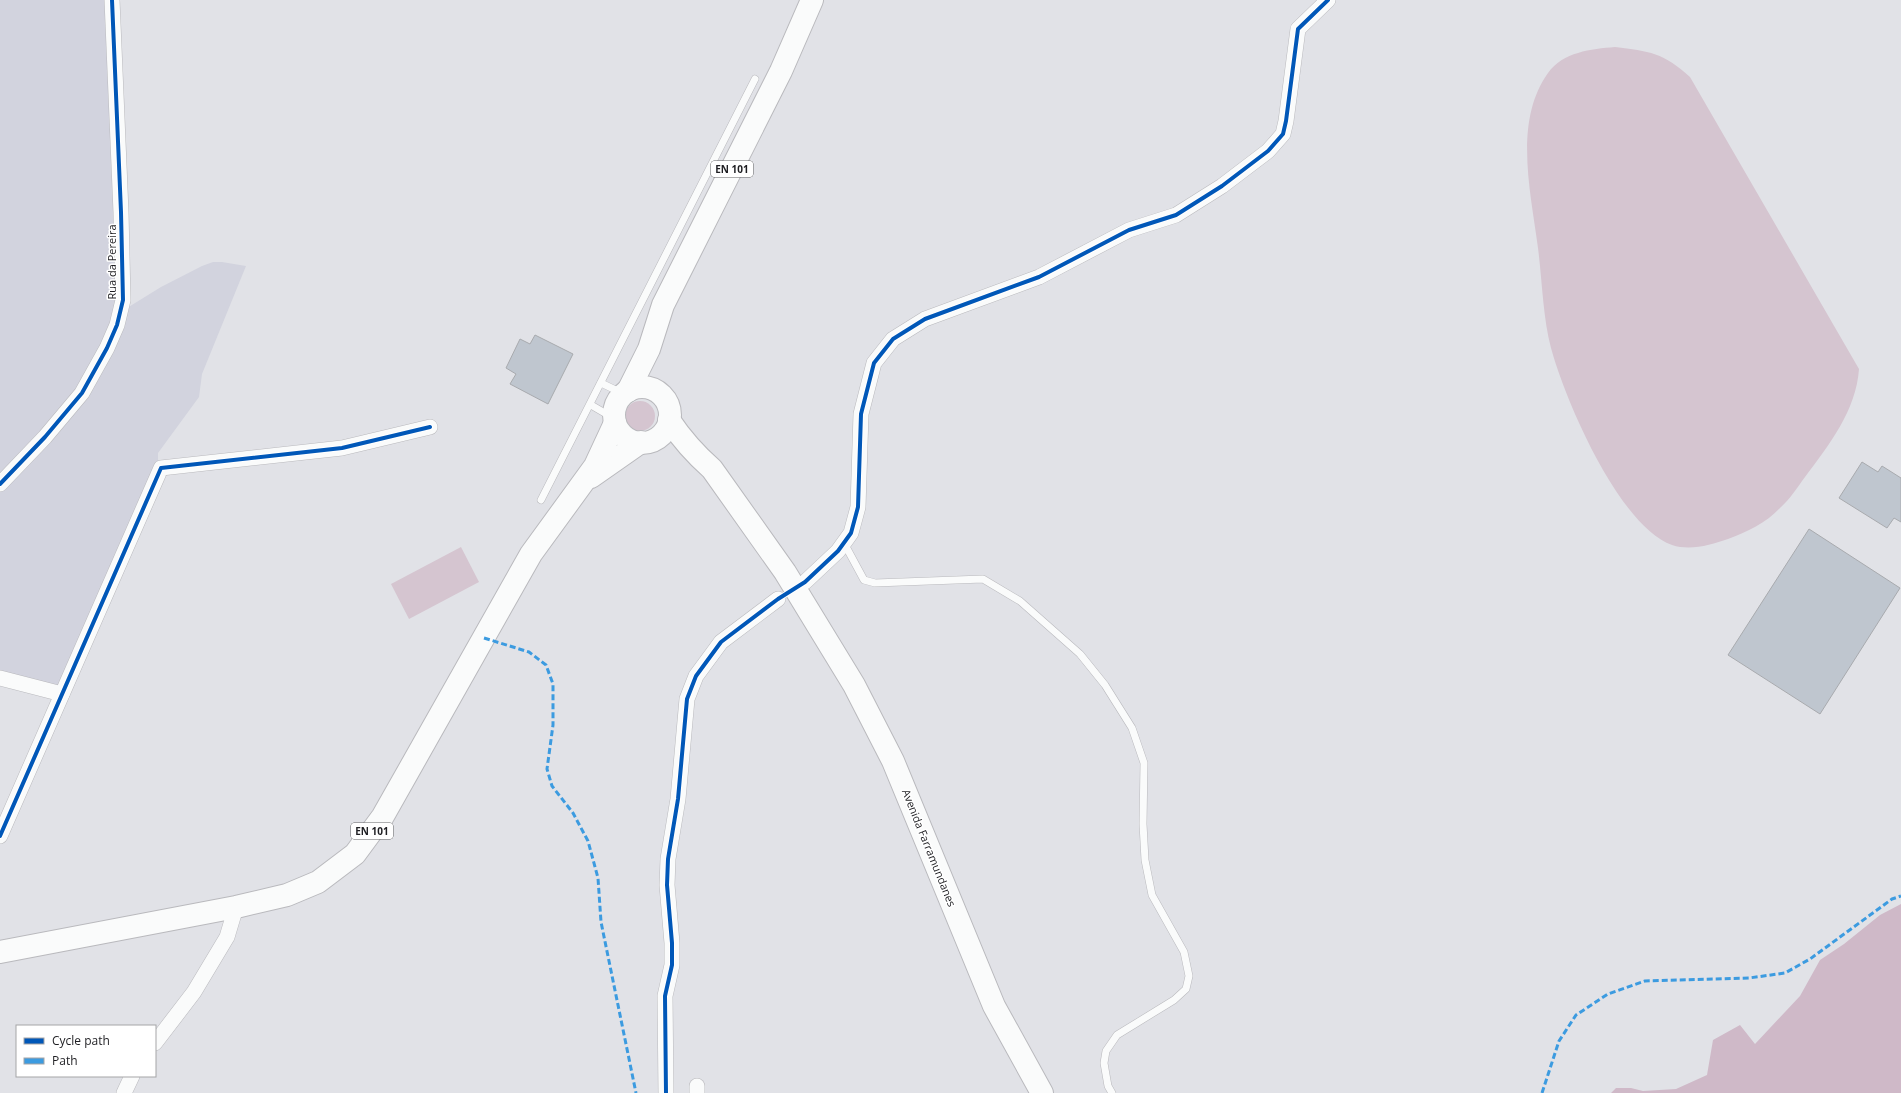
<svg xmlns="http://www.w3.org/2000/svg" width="1901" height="1093" viewBox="0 0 1901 1093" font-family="'Open Sans',sans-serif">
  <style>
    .built { fill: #d2d3de }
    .green { fill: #d5c5d0 }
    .forest { fill: #cfb9c8 }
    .building { fill: #bfc6cf; stroke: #a8aaae }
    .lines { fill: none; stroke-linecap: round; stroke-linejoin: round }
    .service-casing { stroke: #b9b9bd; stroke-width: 8 }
    .minor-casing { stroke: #b9b9bd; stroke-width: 16 }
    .primary-casing { stroke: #b9b9bd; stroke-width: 24 }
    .service { stroke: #fafbfb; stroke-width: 7 }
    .minor { stroke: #fafbfb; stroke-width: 15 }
    .primary { stroke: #fafbfb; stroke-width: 22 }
    .quiet { stroke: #3c9be0; stroke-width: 3; stroke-dasharray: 6 3; stroke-linecap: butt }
    .cycleway-casing { stroke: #fff; stroke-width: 6 }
    .cycleway { stroke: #0057b8; stroke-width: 4 }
    .labels { text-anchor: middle; stroke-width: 3; stroke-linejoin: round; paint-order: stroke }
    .shield { fill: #fff; stroke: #626264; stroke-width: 1 }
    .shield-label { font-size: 10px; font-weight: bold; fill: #1e1e22 }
    .street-label { font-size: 11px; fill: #1e1e22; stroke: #fff }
  </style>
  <rect width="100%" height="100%" fill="#e1e2e7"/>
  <polygon class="built" points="0,0 112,0 127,308 161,287 202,266 213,262 222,262 246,266 202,374 199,397 158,453 158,471 64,689 0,673"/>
  <g class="green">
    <path d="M1615 47C1649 51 1664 53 1690 77L1859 369C1856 411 1829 445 1805 477 1797 488 1790 499 1780 508 1766 523 1747 532 1728 539 1711 545 1690 551 1672 545 1619 526 1565 400 1551 348 1543 318 1542 279 1538 248 1531 193 1513 122 1548 73 1563 52 1591 49 1615 47Z"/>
    <circle cx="640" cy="416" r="15"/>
    <polygon points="461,547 479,582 409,619 391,584"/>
  </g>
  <polygon class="forest" points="1901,904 1901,1093 1611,1093 1616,1088 1631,1088 1643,1091 1676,1089 1707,1075 1713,1040 1740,1025 1755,1044 1800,996 1820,960 1844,944 1880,915"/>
  <g class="building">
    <polygon points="535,335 573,354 548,404 510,384 516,374 506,368 520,339 530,344"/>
    <polygon points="1862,462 1878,472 1882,466 1901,478 1901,522 1894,518 1887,528 1839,498"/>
    <polygon points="1809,529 1900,588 1820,714 1728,655"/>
  </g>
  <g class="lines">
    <g class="service-casing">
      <g id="service">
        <polyline points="601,383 624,394"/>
        <polyline points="591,405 615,419"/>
        <path d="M541 500C612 360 684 220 755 79"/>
        <polyline points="844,543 864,580 875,583 983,579 1020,601 1080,654 1105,685 1132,728 1144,763 1143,824 1145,860 1152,895 1184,952 1189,976 1186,989 1174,1000 1117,1035 1106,1051 1104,1063 1108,1086 1112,1093"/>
      </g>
    </g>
    <g class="minor-casing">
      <g id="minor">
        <polyline points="0,484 45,437 82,393 107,348 117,325 123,300 121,212 112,0"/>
        <polyline points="805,582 838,551 851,533 858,507 861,414 874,363 893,339 925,319 1039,277 1129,230 1176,215 1222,186 1268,151 1283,134 1286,121 1298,29 1328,0"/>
        <polyline points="0,678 62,694"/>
        <polyline points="0,836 161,468 342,448 430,427"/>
        <polyline points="155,1043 194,992 227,937 236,907"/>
        <polyline points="697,1086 697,1093"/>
        <polyline points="124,1093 132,1076"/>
        <polyline points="666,1093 665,996 672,965 672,943 667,885 668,859 678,799 687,699 696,676 721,642 778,599"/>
      </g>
    </g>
    <g class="primary-casing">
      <g id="primary">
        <circle cx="642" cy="415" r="28"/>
        <polyline points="628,391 649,349 663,305 781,71 812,0"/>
        <path d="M669 420C681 438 695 454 712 469L785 572 854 685 893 761 994 1006 1042 1093"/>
        <polyline points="591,477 641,442"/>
        <polyline points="0,952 236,907 287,895 318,882 355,854 383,816 531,554 595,466 615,423"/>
      </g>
    </g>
    <use href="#service" class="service"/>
    <use href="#minor" class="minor"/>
    <use href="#primary" class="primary"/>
    <g class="quiet">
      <polyline points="484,638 529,652 546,665 553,684 553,725 547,769 552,786 573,813 588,841 598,878 601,922 636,1093"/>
      <polyline points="1542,1093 1559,1041 1576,1015 1608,994 1645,981 1749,978 1785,973 1810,959 1892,899 1901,896"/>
    </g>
    <g class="cycleway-casing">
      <g id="cycleway">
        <polyline points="0,484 45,437 82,393 107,348 117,325 123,300 121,212 112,0"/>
        <polyline points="0,836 161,468 342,448 430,427"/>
        <polyline points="666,1093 665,996 672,965 672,943 667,885 668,859 678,799 687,699 696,676 721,642 778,599 805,582 838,551 851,533 858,507 861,414 874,363 893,339 925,319 1039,277 1129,230 1176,215 1222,186 1268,151 1283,134 1286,121 1298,29 1328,0"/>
      </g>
    </g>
    <use href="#cycleway" class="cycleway"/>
  </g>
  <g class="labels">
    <g class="shield">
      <rect x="711" y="161" width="42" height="16" rx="3"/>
      <rect x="351" y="823" width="42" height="16" rx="3"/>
    </g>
    <g class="shield-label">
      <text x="732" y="173">EN 101</text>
      <text x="372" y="835">EN 101</text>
    </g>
    <g class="street-label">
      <text transform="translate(112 262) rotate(-90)" y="4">Rua da Pereira</text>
      <text transform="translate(929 848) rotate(68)" y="4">Avenida Farramundanes</text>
    </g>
  </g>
  <rect x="16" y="1025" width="140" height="52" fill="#ffffff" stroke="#a5a5a7"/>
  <rect x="24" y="1038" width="20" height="6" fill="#0057b8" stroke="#a5a5a7"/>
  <text x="52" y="1045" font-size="12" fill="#1e1e22">Cycle path</text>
  <rect x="24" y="1058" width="20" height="6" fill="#3c9be0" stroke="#a5a5a7"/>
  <text x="52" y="1065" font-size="12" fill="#1e1e22">Path</text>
</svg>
